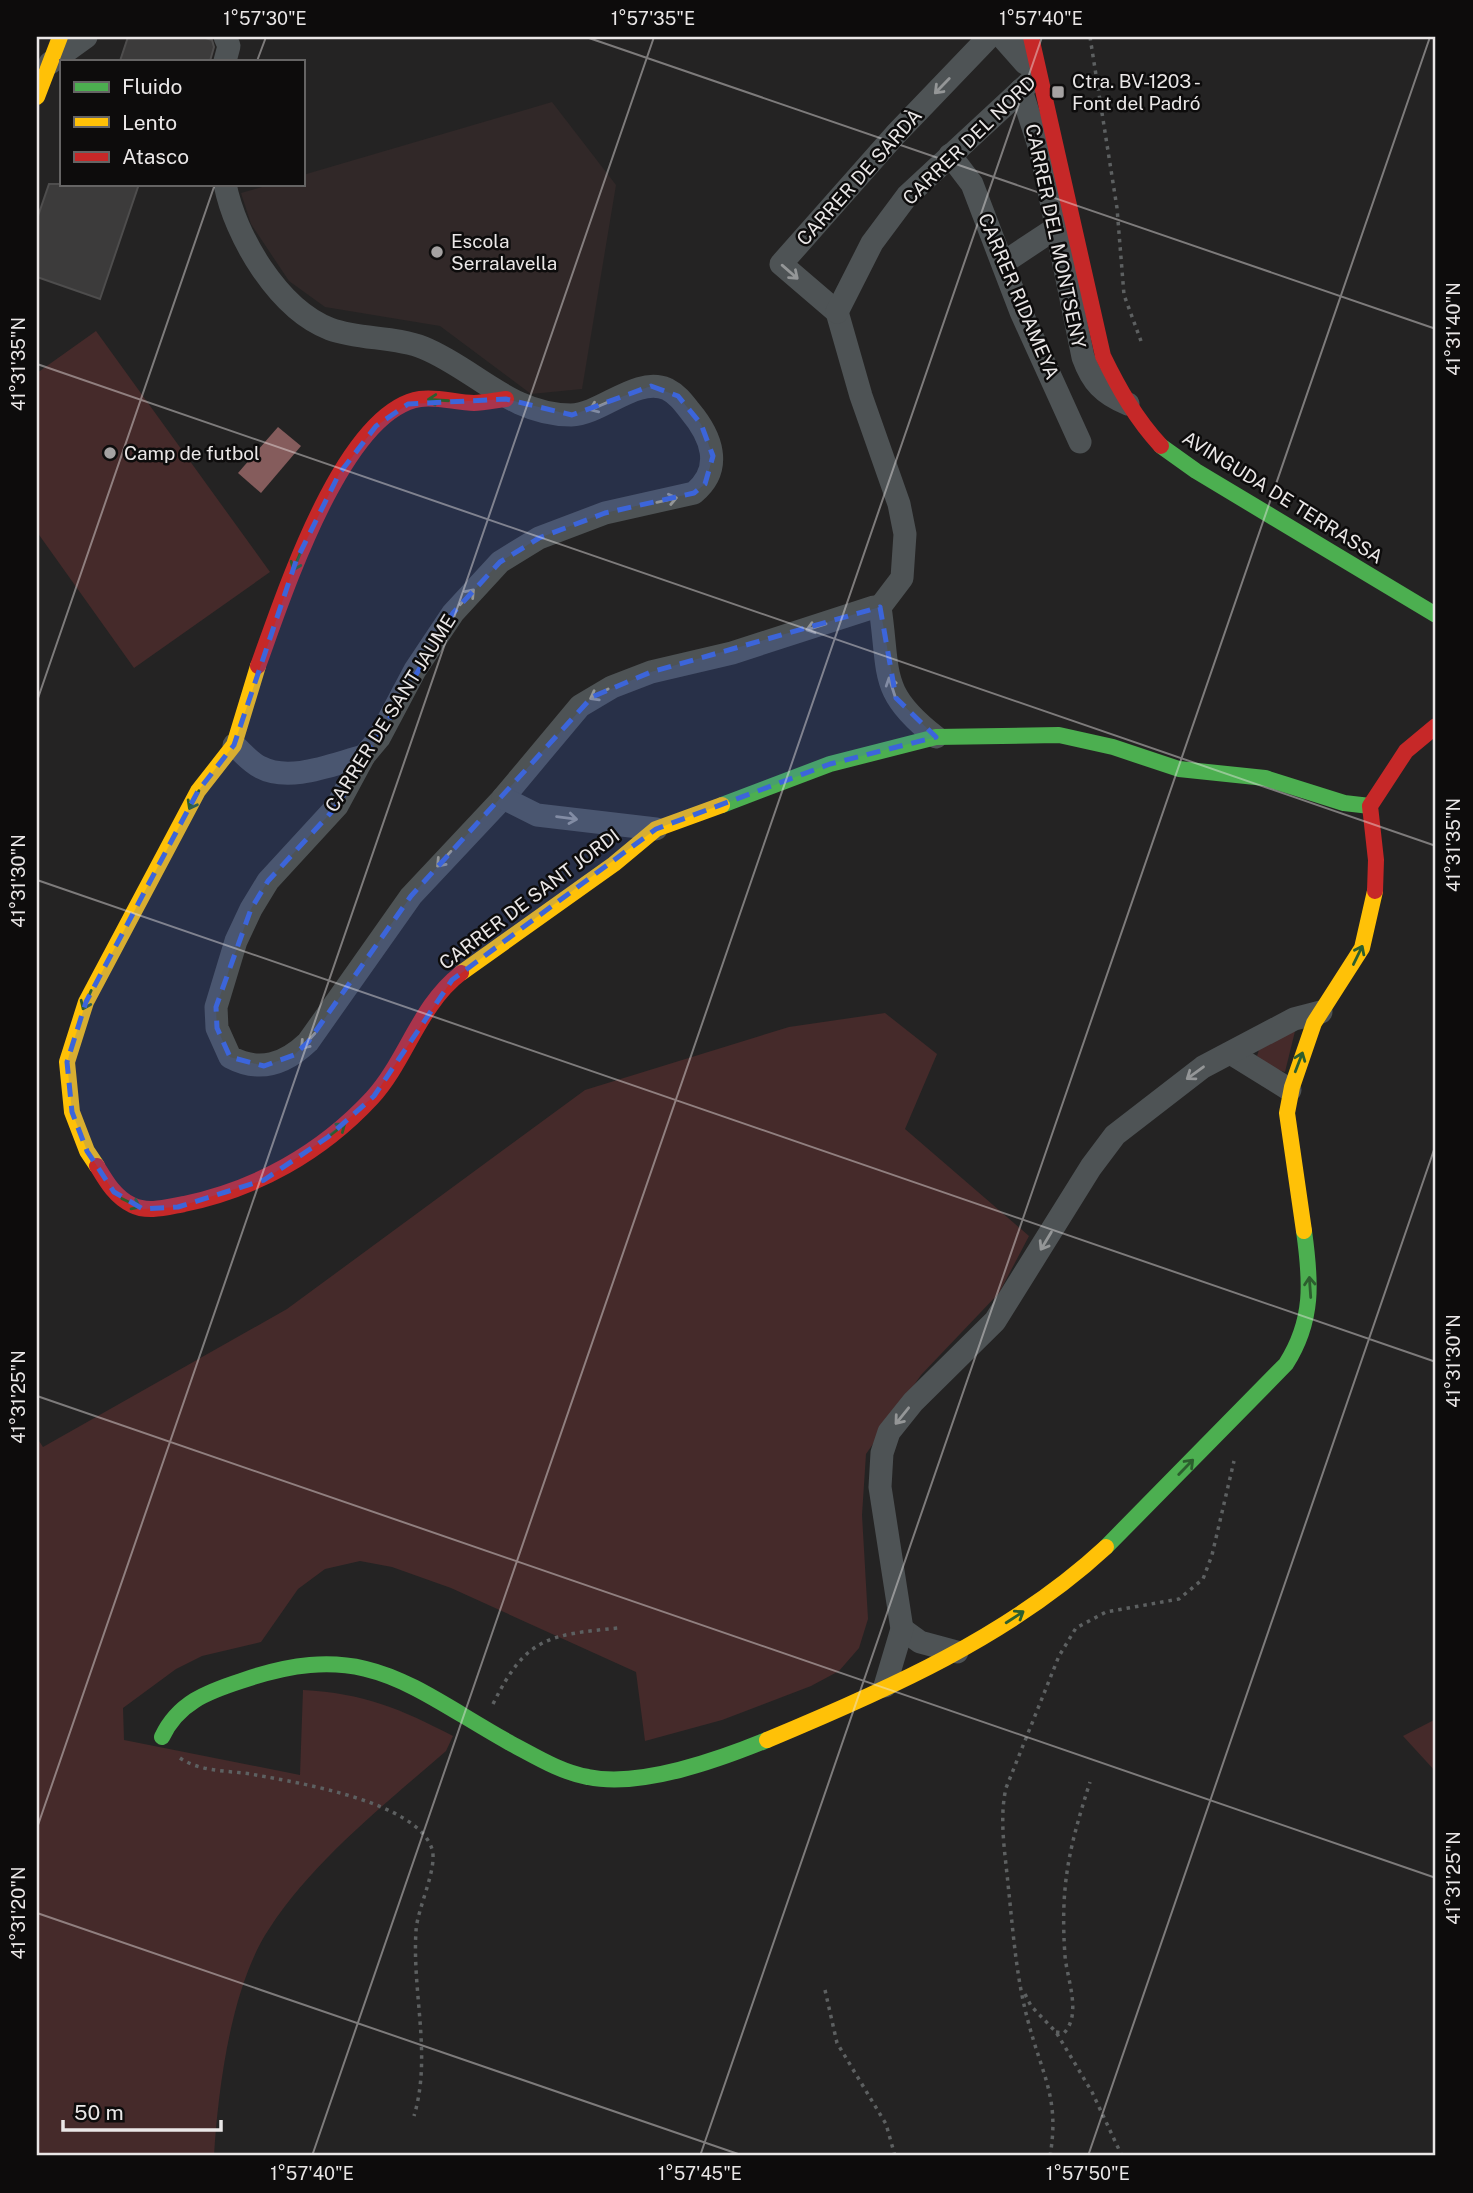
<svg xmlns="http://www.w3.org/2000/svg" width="1473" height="2193" viewBox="0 0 1473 2193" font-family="'Public Sans',sans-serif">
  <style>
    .built { fill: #312828 }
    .green { fill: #452a2a }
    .water { fill: #855c5c }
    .building { fill: #3c3b3b; stroke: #4e4d4d; stroke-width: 2 }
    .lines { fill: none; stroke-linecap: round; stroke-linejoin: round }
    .path { stroke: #5d6061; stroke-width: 3.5; stroke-dasharray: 3.5 5; stroke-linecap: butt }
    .street { stroke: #4e5355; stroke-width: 23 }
    .fast { stroke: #4caf50; stroke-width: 16 }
    .slow { stroke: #ffc107; stroke-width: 16 }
    .jam { stroke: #c62828; stroke-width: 16 }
    .oneway { stroke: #949697 }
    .oneway2 { stroke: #2c5e2e }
    .marked { fill: #3c65da; fill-opacity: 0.2; stroke: #3c65da; stroke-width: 5; stroke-dasharray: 14 9; stroke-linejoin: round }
    .ticks { fill: none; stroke: #eae7e7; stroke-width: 2; stroke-opacity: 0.45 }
    .poi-dot { fill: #a5a2a2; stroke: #0d0c0c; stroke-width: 2.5 }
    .labels { text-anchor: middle; stroke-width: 5; stroke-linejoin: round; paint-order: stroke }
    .poi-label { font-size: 19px; fill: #eae7e7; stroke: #0d0c0c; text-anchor: start }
    .street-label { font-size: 19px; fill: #eae7e7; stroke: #0d0c0c }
    .neatline { fill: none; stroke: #eae7e7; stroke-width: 2.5 }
    .ticks-label { font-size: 18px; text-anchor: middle; fill: #eae7e7 }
  </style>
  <rect width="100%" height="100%" fill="#242323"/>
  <polygon class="built" points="552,102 616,185 582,389 531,394 440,326 325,307 289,281 251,224 241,193 273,184 303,184 303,175"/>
  <g class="green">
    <polygon points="96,331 270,572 134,668 37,532 37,373"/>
    <path d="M885 1013 937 1054 905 1129 1029 1236 999 1293 921 1375 866 1454 862 1515 868 1619 859 1648 839 1671 811 1686 722 1720 645 1741 636 1672 451 1588 392 1567 360 1561 325 1569 298 1589 261 1642 202 1656 176 1669 123 1708 124 1740 300 1775 303 1690C363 1693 401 1709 453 1736L446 1751C384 1805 314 1860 269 1929 231 1986 218 2089 214 2156H37V1438L43 1447 287 1309 585 1090 789 1027Z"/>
    <polygon points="1296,1027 1285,1072 1275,1069 1257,1056 1259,1050"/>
    <polygon points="1436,1719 1436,1772 1403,1736"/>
  </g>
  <polygon class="water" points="278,427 301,446 261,493 238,473"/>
  <g class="building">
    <polygon points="128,37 202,37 212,40 214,47 210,61 120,61"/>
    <polygon points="49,184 139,184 100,299 37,277 37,219"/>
  </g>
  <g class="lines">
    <g class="path">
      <polyline points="1090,37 1117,208 1124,295 1141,341"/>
      <path d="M493 1704C526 1637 548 1635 618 1628"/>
      <path d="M180 1758C202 1773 231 1770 256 1775 300 1783 417 1802 432 1849 438 1868 417 1909 416 1931 412 1993 432 2056 414 2116"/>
      <polyline points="825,1990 837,2043 886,2124 895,2156"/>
      <polyline points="1025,1994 1031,2006 1056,2032 1092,2092 1122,2156"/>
      <path d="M1056 2032 1064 2033C1082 2014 1067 1979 1065 1956 1060 1885 1069 1848 1090 1782"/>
      <path d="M1050 2156C1060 2098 1042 2075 1028 2021 1016 1977 1013 1930 1008 1884 1005 1852 999 1819 1006 1788L1059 1656 1076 1628 1106 1612 1179 1599 1203 1579 1212 1555 1234 1461"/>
    </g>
    <g class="street">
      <polyline points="1002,37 1025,63 1030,61 1025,46"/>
      <polyline points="225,61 229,46 225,37"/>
      <polyline points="50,63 86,37"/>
      <path d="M1021 90 1041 152 1083 357C1092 382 1103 394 1128 404"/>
      <polyline points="950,155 972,184 1021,312 1080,442"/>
      <path d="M225 184C235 236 278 309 330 329 360 340 394 336 424 348 475 369 511 415 571 415 602 414 636 376 667 389 677 394 683 402 690 411 711 436 724 468 694 493L605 513 539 538 500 562 453 613 415 670 379 738 364 756 337 806 268 881 251 909 236 941 216 1007 217 1028 230 1057C260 1073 285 1064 308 1042L411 896 503 798 580 706 612 687 651 672 732 653 874 607H880"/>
      <polyline points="1003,263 1068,220"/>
      <path d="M837 312 861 396 899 504 905 534 902 578 880 607C890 674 878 692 936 737"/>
      <polyline points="837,312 781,264 895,135 989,37"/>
      <polyline points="837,312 872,243 907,196 1031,81"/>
      <path d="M234 745C242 752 250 762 260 767 290 783 333 764 364 756"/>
      <polyline points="503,798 537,815 656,829"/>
      <polyline points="1232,1054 1290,1090"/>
      <polyline points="902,1629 920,1642 957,1652"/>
      <polyline points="885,1686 902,1629 880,1487 882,1453 889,1432 913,1402 995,1321 1091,1167 1115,1135 1203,1067 1294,1019 1321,1012"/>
    </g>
    <g class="fast">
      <polyline points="1161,446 1196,471 1436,615"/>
      <polyline points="722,805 830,764 936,737 1059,735 1113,747 1179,769 1265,778 1344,803 1370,806"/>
      <path d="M1106 1547 1286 1364C1314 1320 1311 1281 1304 1231"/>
      <path d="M162 1737C178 1703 207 1692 241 1681 365 1638 407 1685 510 1743 535 1756 560 1772 588 1777 641 1788 718 1760 767 1740"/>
    </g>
    <g class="slow">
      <polyline points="37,97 60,37"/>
      <polyline points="461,973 614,864 656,829 722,805"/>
      <polyline points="97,1166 87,1151 72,1112 67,1062 86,1002 198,791 234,745 258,666"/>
      <polyline points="1304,1231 1287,1113 1292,1087 1314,1023 1362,948 1375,891"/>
      <path d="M767 1740C887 1690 1010 1636 1106 1547"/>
    </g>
    <g class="jam">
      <path d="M1031 37 1103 356C1119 389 1136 419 1161 446"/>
      <path d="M258 666C282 601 342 411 420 399 437 396 457 403 474 403 485 403 496 400 506 399"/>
      <polyline points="1375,891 1376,860 1370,806 1406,751 1436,726"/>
      <path d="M97 1166C106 1181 115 1197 132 1205 148 1213 167 1207 184 1204 256 1189 321 1153 372 1098 406 1061 419 1005 461 973"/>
    </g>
  </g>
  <defs><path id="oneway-shaft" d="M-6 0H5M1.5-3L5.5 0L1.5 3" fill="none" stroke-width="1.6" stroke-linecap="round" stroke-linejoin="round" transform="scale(1.75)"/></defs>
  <g class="oneway">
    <use href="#oneway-shaft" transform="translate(942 86) rotate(134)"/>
    <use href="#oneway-shaft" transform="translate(790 272) rotate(41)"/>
    <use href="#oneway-shaft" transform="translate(599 406) rotate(157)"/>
    <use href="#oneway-shaft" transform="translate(667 500) rotate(-13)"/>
    <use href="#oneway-shaft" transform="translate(467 597) rotate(-48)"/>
    <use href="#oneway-shaft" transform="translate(816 627) rotate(163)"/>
    <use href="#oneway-shaft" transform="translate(892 687) rotate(-108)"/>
    <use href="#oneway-shaft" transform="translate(599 694) rotate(151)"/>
    <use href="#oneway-shaft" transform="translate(567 818) rotate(7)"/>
    <use href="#oneway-shaft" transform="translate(444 859) rotate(132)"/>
    <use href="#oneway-shaft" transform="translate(308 1041) rotate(132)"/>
    <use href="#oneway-shaft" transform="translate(1195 1073) rotate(144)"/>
    <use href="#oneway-shaft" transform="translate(1046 1241) rotate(121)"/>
    <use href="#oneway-shaft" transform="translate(902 1416) rotate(129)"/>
  </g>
  <g class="oneway2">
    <use href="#oneway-shaft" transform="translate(438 400) rotate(-176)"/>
    <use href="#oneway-shaft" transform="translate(297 561) rotate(113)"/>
    <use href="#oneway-shaft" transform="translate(194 800) rotate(118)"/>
    <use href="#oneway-shaft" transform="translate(1358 955) rotate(-64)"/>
    <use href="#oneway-shaft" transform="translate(87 1000) rotate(114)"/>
    <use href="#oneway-shaft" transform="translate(1299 1062) rotate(-69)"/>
    <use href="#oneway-shaft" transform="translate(337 1130) rotate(-38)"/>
    <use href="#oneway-shaft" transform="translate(131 1203) rotate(26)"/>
    <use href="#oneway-shaft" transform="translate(1310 1287) rotate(-94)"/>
    <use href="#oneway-shaft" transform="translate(1186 1467) rotate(-46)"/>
    <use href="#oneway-shaft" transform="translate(1015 1617) rotate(-33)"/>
  </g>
  <path class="marked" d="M651 386 678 396 701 424 713 456 705 484 694 493 605 513 539 538 500 562 453 613 337 806 268 881 251 909 216 1007 217 1028 230 1057 264 1066 294 1055 308 1042 411 896 592 697 651 672 880 607 896 698 936 737 830 764 656 829 452 980 374 1096 328 1137 264 1180 178 1207 143 1209 114 1192 87 1151 72 1112 67 1062 86 1002 198 791 234 745 296 561 339 474 376 426 408 404 506 399 572 415Z"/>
  <path class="ticks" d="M586 37 1436 329M257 61 266 37M37 364 1436 846M37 701 215 184M37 880 1436 1362M37 1396 1436 1878M37 1828 654 37M37 1913 744 2156M312 2156 1042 37M700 2156 1430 37M1088 2156 1436 1144"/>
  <g class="poi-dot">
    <rect x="1051" y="85" width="14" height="14" rx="3.5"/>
    <circle cx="437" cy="252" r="7"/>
    <circle cx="110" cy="453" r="7"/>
  </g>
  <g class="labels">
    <g class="poi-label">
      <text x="1072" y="88">Ctra. BV-1203 -<tspan x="1072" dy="22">Font del Padró</tspan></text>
      <text x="451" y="248">Escola<tspan x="451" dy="22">Serralavella</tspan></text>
      <text x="124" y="460">Camp de futbol</text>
    </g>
    <g class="street-label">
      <text transform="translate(969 140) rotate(-44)" y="7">CARRER DEL NORD</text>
      <text transform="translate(859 177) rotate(-48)" y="7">CARRER DE SARDÀ</text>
      <text transform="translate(1056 236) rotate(78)" y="7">CARRER DEL MONTSENY</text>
      <text transform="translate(1019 296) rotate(67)" y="7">CARRER RIDAMEYA</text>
      <text transform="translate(1283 497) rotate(32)" y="7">AVINGUDA DE TERRASSA</text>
      <text transform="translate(390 713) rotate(-58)" y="7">CARRER DE SANT JAUME</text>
      <text transform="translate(529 899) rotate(-37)" y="7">CARRER DE SANT JORDI</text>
    </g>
  </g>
  <rect width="1473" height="2193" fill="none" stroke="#0d0c0c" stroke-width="77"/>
  <rect x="60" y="60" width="245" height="126" fill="#0d0c0c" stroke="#656464" stroke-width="2"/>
  <rect x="74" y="82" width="35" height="10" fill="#4caf50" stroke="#656464" stroke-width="2"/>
  <text x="122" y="94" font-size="21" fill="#eae7e7">Fluido</text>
  <rect x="74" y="117" width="35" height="10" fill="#ffc107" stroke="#656464" stroke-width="2"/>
  <text x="122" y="130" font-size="21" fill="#eae7e7">Lento</text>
  <rect x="74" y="152" width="35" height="10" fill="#c62828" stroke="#656464" stroke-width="2"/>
  <text x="122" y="164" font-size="21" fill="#eae7e7">Atasco</text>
  <path d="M63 2120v10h158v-10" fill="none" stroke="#eae7e7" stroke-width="3.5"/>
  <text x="74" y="2120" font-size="21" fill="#eae7e7" stroke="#0d0c0c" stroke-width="5" paint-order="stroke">50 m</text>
  <rect x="38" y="38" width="1396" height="2116" class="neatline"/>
  <g class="ticks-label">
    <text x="265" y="25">1°57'30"E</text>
    <text x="653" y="25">1°57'35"E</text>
    <text x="1041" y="25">1°57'40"E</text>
    <text transform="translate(1454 329) rotate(-90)" y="6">41°31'40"N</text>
    <text transform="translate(19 364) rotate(-90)" y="6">41°31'35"N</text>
    <text transform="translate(1454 845) rotate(-90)" y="6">41°31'35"N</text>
    <text transform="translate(19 881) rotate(-90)" y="6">41°31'30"N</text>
    <text transform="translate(1454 1361) rotate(-90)" y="6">41°31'30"N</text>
    <text transform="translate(19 1397) rotate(-90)" y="6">41°31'25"N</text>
    <text transform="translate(1454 1878) rotate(-90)" y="6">41°31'25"N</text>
    <text transform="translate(19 1913) rotate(-90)" y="6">41°31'20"N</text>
    <text x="312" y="2180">1°57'40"E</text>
    <text x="700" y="2180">1°57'45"E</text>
    <text x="1088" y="2180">1°57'50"E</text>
  </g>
</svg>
